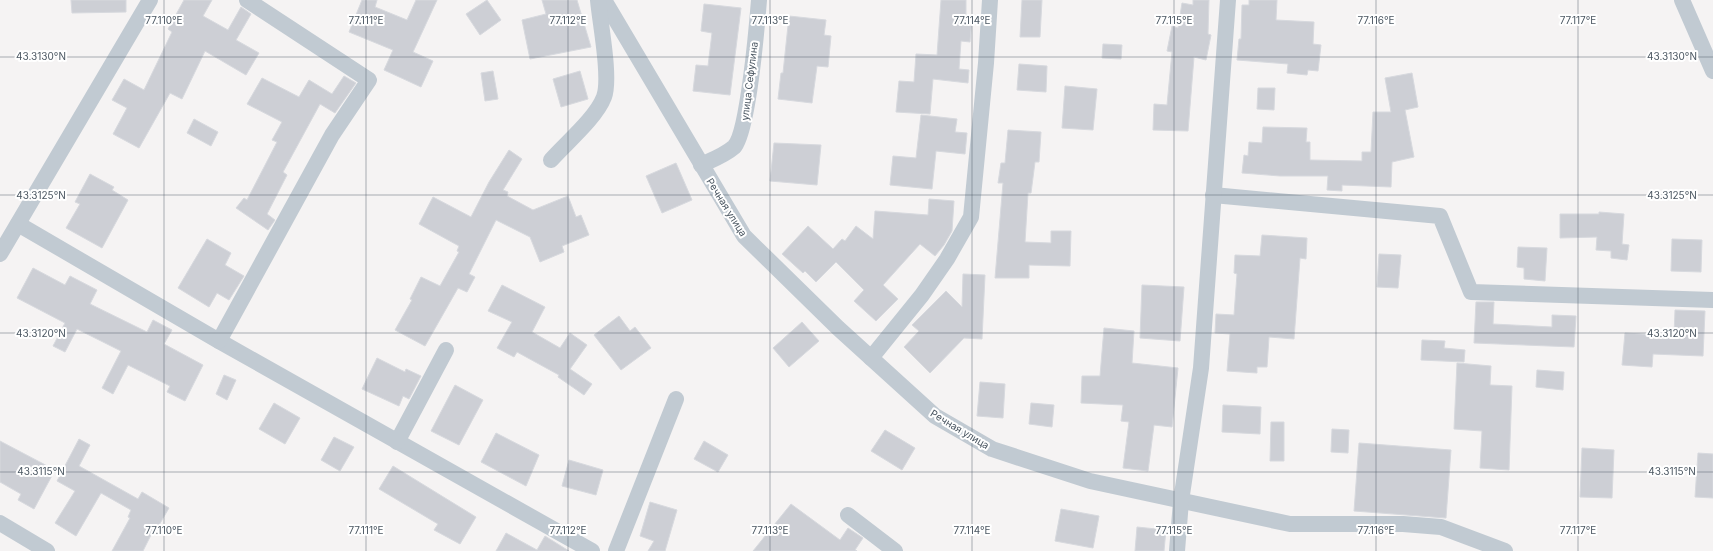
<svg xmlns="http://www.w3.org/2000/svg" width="1713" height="551" viewBox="0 0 1713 551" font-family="Inter,sans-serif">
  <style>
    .building { fill: #cdcfd5; stroke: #d7d9de }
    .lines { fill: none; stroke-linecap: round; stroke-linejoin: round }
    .minor { stroke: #c1cad2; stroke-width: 16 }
    .ticks { fill: none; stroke: #4a5661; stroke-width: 1; stroke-opacity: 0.45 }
    .labels { text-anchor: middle; stroke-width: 4; stroke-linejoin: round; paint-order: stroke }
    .street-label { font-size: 10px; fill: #4a5661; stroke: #fff }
    .ticks-label { font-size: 10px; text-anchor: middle; fill: #4a5661; stroke: #fff; stroke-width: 4; stroke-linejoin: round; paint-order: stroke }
  </style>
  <rect width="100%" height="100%" fill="#f5f3f3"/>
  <g class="building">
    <polygon points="71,0 126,0 126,12 72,13"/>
    <polygon points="184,0 212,0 203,16 228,30 241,7 251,14 236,40 259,53 246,75 205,51 182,99 170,93 139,148 113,134 127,108 112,100 124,79 144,90 172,32 168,29"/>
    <polygon points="362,0 377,0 375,7 407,20 416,0 437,0 413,52 433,61 421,87 384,70 393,50 349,32"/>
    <polygon points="487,0 501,20 480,35 466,14"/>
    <polygon points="542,0 577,0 591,47 530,59 522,20 546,14"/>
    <polygon points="941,0 966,0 966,15 972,16 970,42 961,41 959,69 969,70 968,83 933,79 930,114 896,112 899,81 914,82 916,54 937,55"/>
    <polygon points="1022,0 1042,0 1040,37 1020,37"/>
    <polygon points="1193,0 1209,0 1208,34 1211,35 1206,60 1194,57 1188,131 1153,130 1154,104 1167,105 1172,52 1167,51 1172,26 1178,28 1182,3 1193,5"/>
    <polygon points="1249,0 1277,0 1276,20 1314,22 1313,44 1321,45 1318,71 1308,70 1307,75 1287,73 1288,64 1237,60 1239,39 1241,39 1242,5 1249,5"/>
    <polygon points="704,4 741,8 730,95 693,91 696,65 708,66 712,33 701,31"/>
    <polygon points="789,16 826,20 824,35 831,36 828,67 817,66 812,103 778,99 781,73 783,73"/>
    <polygon points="1103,44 1122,45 1121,59 1102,58"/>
    <polygon points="1019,64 1047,66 1046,92 1017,90"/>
    <polygon points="493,71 498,99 485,101 481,73"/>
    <polygon points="580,71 588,99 561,107 553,79"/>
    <polygon points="1412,73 1418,107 1405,110 1414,157 1392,162 1391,187 1342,185 1342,191 1327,190 1328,176 1280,176 1242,173 1244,155 1248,156 1249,142 1262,143 1263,127 1307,128 1306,142 1310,142 1310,160 1362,161 1362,152 1371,152 1373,112 1391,112 1385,78"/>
    <polygon points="344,76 356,83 335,113 320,104 283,172 287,175 267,214 275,220 268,230 236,208 244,198 247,200 277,142 272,140 282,122 247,104 262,78 299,97 309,80 332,94"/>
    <polygon points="1065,86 1097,89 1093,130 1062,128"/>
    <polygon points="1258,88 1275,88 1274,110 1257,109"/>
    <polygon points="921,115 957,119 955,132 967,133 965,154 936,151 932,189 890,185 893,156 916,158"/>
    <polygon points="194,119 218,132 211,146 187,133"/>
    <polygon points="1008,130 1041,132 1039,162 1035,162 1031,193 1028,193 1025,242 1051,243 1051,231 1071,231 1070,266 1029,265 1029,278 995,278 1003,183 998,183 1001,163 1005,163"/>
    <polygon points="774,143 821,145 817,185 770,181"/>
    <polygon points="509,150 522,159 503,190 508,192 507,196 533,210 568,196 576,217 581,215 589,235 562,246 564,252 540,262 530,237 496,220 469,274 475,277 467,292 458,288 425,346 395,330 412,300 410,299 421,277 440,286 459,252 457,251 459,246 419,224 433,197 471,217 489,182"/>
    <polygon points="676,163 692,200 662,213 646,176"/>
    <polygon points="90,174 114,187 112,190 128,200 102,248 66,228 80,204 75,202"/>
    <polygon points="929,199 954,201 952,231 944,245 935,256 920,244 883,285 898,299 876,321 854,301 864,290 836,262 816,282 805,271 803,273 782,254 808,226 833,249 842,239 845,241 856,226 873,239 875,211 928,215"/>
    <polygon points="1599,212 1624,214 1622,244 1629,245 1627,260 1611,258 1611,251 1596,250 1597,237 1560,238 1560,214 1599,214"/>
    <polygon points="1262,235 1307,238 1306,259 1300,258 1294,339 1269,337 1267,367 1257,367 1257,373 1227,371 1230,334 1215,333 1216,314 1234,315 1237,274 1234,273 1235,255 1260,256"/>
    <polygon points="207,239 231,253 225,265 244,276 229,300 217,293 209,307 178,288"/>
    <polygon points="1672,239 1702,240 1701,272 1671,271"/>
    <polygon points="1518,247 1547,248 1545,281 1524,279 1524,268 1517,267"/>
    <polygon points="1379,254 1401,255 1398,288 1377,287"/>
    <polygon points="33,268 65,285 70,276 97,290 90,304 147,332 153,320 172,330 164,344 203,365 185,401 167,392 170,386 128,365 113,394 102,388 121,351 77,329 65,352 53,346 65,323 17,298"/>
    <polygon points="963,274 985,275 982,339 964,338 930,373 904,347 919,331 912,325 946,291 962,307"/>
    <polygon points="502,285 545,307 532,332 560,348 570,333 587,345 570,369 592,384 584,395 558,377 559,375 517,352 514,357 497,348 512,322 488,311"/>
    <polygon points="1142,285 1184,287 1180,341 1140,338"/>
    <polygon points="1476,302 1494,302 1493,324 1552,327 1552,315 1576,316 1574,347 1474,343"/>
    <polygon points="1675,310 1705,311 1703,356 1653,354 1652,367 1622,365 1625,333 1674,336"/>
    <polygon points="619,316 630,331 635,327 651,348 621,370 594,335"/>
    <polygon points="802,322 819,341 789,367 773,348"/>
    <polygon points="1104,328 1134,331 1132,363 1178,368 1172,427 1154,425 1148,471 1123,468 1129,422 1121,421 1123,405 1081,403 1082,376 1100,376"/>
    <polygon points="1422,340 1445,341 1444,348 1465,350 1464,362 1421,360"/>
    <polygon points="377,358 405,372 406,369 421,376 409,399 403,396 399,406 362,389"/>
    <polygon points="1457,363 1491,366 1490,385 1512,386 1509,470 1480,468 1482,431 1454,429"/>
    <polygon points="1537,370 1564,372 1563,390 1536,387"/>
    <polygon points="224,375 236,380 227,400 216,394"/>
    <polygon points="980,382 1005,384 1003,418 977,416"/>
    <polygon points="455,385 483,400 459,445 431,431"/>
    <polygon points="274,403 300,418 285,444 259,429"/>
    <polygon points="1031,403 1054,405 1052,427 1029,424"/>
    <polygon points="1223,405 1261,407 1260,434 1222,432"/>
    <polygon points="1271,422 1284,422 1284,461 1270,461"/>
    <polygon points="1332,429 1349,430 1348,453 1331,452"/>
    <polygon points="885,430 915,448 902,470 871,451"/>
    <polygon points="496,433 539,455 526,486 481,462"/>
    <polygon points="334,437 354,447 340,471 321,460"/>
    <polygon points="79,439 90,445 79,466 138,499 142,492 169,508 155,532 153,531 143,551 112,551 130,518 128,517 131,510 101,493 76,536 55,523 75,491 57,481"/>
    <polygon points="0,441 55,470 34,509 18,500 21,494 0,482"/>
    <polygon points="704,441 728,455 718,472 694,459"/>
    <polygon points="1359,443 1451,450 1446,518 1354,511"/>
    <polygon points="1582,448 1614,450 1612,498 1580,497"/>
    <polygon points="1698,453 1713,454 1713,498 1695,497"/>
    <polygon points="569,460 603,470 596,495 562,486"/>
    <polygon points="393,466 476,517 460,544 434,530 438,524 379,489"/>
    <polygon points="650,502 677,510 665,551 648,551 654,541 640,536"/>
    <polygon points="791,504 840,540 848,528 863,538 855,550 857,551 753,551"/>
    <polygon points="1061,509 1099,516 1093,548 1055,541"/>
    <polygon points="1137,527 1166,530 1164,551 1135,551"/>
    <polygon points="506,533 537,550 545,536 569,551 496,551"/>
  </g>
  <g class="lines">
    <g class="minor">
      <polyline points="604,0 744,236 838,328 935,416 992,449 1090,481 1290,524 1403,524 1441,527 1505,551"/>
      <polyline points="1682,0 1713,71"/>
      <path d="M551 160C566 143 596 118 604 97 611 78 600 23 598 0"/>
      <path d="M701 165C712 160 725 155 734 147 748 133 757 25 759 0"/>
      <polyline points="1213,195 1440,216 1471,292 1713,300"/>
      <polyline points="18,224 219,341 592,551"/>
      <polyline points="0,254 150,0"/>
      <polyline points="219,341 332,135 369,80 247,0"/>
      <polyline points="871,358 922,295 947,259 971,217 986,63 990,0"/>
      <polyline points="397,442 446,350"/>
      <polyline points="848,515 895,551"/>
      <polyline points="0,523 47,551"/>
      <polyline points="616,551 676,399"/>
      <polyline points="1177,551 1181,501 1201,368 1228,0"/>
    </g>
  </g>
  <path class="ticks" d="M164 0V551M366 0V551M568 0V551M770 0V551M972 0V551M1174 0V551M1376 0V551M1578 0V551M0 57H1713M0 195H1713M0 333H1713M0 472H1713"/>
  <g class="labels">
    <g class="street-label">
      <text transform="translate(749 81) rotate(-83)" y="4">улица Сефулина</text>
      <text transform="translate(727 207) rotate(58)" y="4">Речная улица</text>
      <text transform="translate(960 429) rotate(31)" y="4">Речная улица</text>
    </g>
  </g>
  <g class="ticks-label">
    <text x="164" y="24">77.110°E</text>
    <text x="366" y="24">77.111°E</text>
    <text x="568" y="24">77.112°E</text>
    <text x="770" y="24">77.113°E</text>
    <text x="972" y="24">77.114°E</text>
    <text x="1174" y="24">77.115°E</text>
    <text x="1376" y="24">77.116°E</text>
    <text x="1578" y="24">77.117°E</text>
    <text x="41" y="60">43.3130°N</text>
    <text x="1672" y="60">43.3130°N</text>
    <text x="41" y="199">43.3125°N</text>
    <text x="1672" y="199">43.3125°N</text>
    <text x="41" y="337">43.3120°N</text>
    <text x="1672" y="337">43.3120°N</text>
    <text x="41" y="475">43.3115°N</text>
    <text x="1672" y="475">43.3115°N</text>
    <text x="164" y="534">77.110°E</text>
    <text x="366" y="534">77.111°E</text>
    <text x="568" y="534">77.112°E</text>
    <text x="770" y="534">77.113°E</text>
    <text x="972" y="534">77.114°E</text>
    <text x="1174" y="534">77.115°E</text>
    <text x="1376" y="534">77.116°E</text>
    <text x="1578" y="534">77.117°E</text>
  </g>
</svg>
